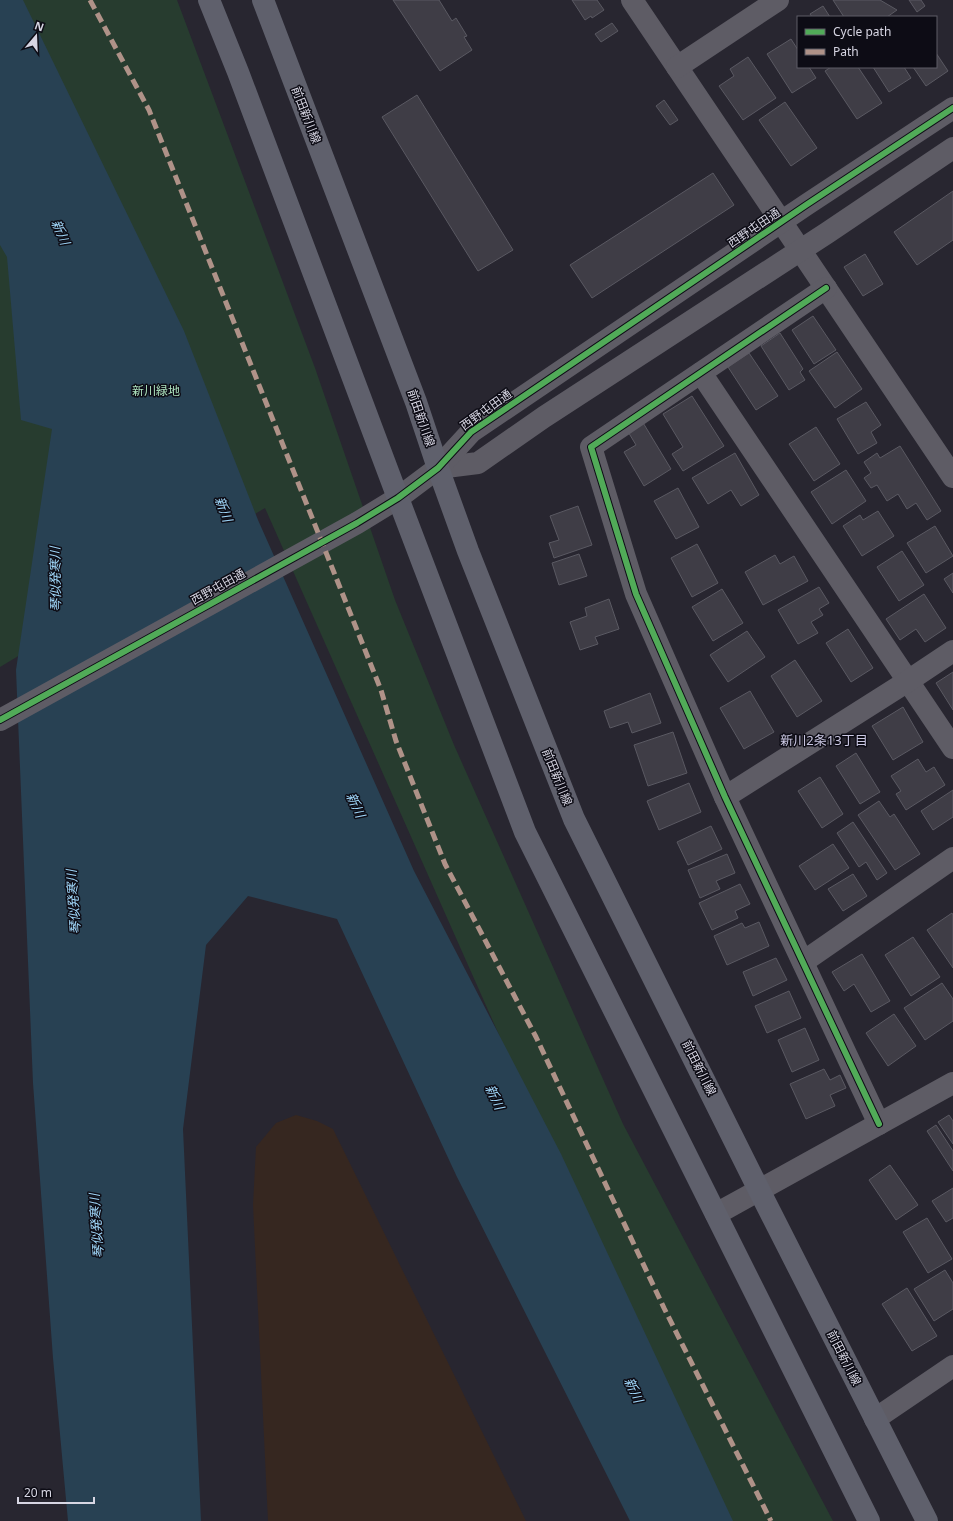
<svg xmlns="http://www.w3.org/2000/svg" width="953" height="1521" viewBox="0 0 953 1521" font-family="'Noto Sans','Noto Sans JP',sans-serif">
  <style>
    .education { fill: #362720 }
    .green { fill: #273c2f }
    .water { fill: #284153 }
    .building { fill: #3f3d46; stroke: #5a5962 }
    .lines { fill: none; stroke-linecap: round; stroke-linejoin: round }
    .minor { stroke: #5e5c65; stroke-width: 22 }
    .major { stroke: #5f606c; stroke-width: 22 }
    .quiet { stroke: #af9288; stroke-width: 5; stroke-dasharray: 10 5; stroke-linecap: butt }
    .cycleway-casing { stroke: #0d0c15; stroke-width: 8 }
    .cycleway { stroke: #51ab58; stroke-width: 6 }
    .labels { text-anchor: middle; stroke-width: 3; stroke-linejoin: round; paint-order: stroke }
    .street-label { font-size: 12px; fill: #d7d6e3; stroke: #0d0c15 }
    .park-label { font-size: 12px; fill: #aee4bf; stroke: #0d0c15 }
    .water-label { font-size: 13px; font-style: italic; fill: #a0d7fa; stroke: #0d0c15 }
    .neighbourhood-label { font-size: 13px; fill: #cbc8e3; stroke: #0d0c15 }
  </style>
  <rect width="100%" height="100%" fill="#282630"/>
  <polygon class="education" points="296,1115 317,1121 333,1129 526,1521 268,1521 253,1205 256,1147 276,1123"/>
  <polygon class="green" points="0,0 177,0 315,368 395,600 454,745 623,1124 833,1521 715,1521 265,508 0,667"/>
  <polygon class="water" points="0,0 23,0 184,331 258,520 414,871 561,1154 733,1521 630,1521 457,1177 337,919 248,896 206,945 183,1129 201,1521 68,1521 53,1358 33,1083 16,670 52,429 21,420 7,257 0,245"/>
  <g class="building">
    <polygon points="393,0 439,0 452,21 456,18 467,36 464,37 472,50 440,71"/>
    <polygon points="572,0 597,0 604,10 592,18 591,16 585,20"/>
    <polygon points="833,0 880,0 897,10 887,17 844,17"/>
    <polygon points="909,0 921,0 925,6 917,12"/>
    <polygon points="823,6 830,17 812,17 810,14"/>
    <polygon points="612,23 618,31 601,42 595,34"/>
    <polygon points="791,39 798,50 798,67 809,67 816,78 792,93 767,54"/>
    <polygon points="936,53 948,71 926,86 913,67 936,67"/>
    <polygon points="748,57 776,98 743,120 719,86 734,76 730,69"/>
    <polygon points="831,67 858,67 882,103 857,119 825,71"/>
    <polygon points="873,67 904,67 911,78 889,92"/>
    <polygon points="417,95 513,250 478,271 382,117"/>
    <polygon points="664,100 678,120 670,125 656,106"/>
    <polygon points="785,102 817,148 791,166 759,120"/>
    <polygon points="713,173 734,205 592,298 570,265"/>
    <polygon points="953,191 953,240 917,265 894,232"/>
    <polygon points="865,254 883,284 863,296 844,267"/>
    <polygon points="813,316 836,350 814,364 792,330"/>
    <polygon points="780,333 803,369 800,372 805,380 789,390 761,346"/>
    <polygon points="837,352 862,389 835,408 809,371"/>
    <polygon points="749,353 778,396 756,410 728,367"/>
    <polygon points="692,396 724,446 683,471 672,454 683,447 663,414"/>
    <polygon points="866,402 881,425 871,432 877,443 858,454 837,419"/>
    <polygon points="642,421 671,469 644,486 624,452 636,445 627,430"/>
    <polygon points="816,427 840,464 814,481 789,444"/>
    <polygon points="900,446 941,511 927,520 916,503 907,509 898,494 887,501 877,485 871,488 864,478 871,473 864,462 877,453 880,458"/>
    <polygon points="735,453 759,495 741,506 731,490 708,504 692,478"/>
    <polygon points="846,470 866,501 832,524 811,492"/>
    <polygon points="678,488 699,527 676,539 654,501"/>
    <polygon points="578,506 592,545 554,558 549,543 559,540 550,516"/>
    <polygon points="878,511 894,536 862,556 843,526 860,515 863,520"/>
    <polygon points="935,526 953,556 926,573 907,543"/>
    <polygon points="697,544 718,583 692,597 671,558"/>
    <polygon points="902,551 924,585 899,601 877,567"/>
    <polygon points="579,554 587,576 559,585 552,563"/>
    <polygon points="775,555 780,564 794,556 808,581 763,605 745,572"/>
    <polygon points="953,573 953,593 944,579"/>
    <polygon points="819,587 829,603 819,609 823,615 811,622 818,633 798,644 778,610"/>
    <polygon points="722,589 743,623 713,641 692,607"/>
    <polygon points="924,594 946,628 925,642 916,629 900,640 886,619"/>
    <polygon points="609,599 619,629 595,637 598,644 580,650 570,622 587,616 585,608"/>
    <polygon points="848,629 873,668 851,682 826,643"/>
    <polygon points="747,631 765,657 728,682 710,655"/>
    <polygon points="795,660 822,701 797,717 771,676"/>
    <polygon points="953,672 953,710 936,683"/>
    <polygon points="750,691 774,732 744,749 720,708"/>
    <polygon points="650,693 661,723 632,733 628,722 610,728 604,711"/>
    <polygon points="903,707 923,742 893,760 872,726"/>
    <polygon points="673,732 687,773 648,786 634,745"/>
    <polygon points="856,753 880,792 860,804 836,766"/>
    <polygon points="918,759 926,772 934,767 945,785 906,810 896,794 901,791 891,776"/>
    <polygon points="820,777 843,814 822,828 798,791"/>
    <polygon points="689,783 701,812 659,830 647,801"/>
    <polygon points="953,790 953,817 933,830 921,811"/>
    <polygon points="879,801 890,817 894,814 920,854 895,870 858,815"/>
    <polygon points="853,822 887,873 877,880 866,862 859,867 837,833"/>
    <polygon points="711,826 722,849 688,865 677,842"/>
    <polygon points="833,844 849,868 815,890 799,866"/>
    <polygon points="727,854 735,873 716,881 720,889 700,898 688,870"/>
    <polygon points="853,874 867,896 843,911 828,889"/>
    <polygon points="740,884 750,904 735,911 738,918 712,930 699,903"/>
    <polygon points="952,913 953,915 953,968 927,930"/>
    <polygon points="759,922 769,946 727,965 714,936 742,923 745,928"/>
    <polygon points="913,937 940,977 911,996 885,955"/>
    <polygon points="862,954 890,1001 871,1012 854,984 844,991 832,972"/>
    <polygon points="776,958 787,980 753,996 743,972"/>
    <polygon points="942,983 953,999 953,1021 925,1040 904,1008"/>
    <polygon points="789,991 801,1018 767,1033 755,1006"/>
    <polygon points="894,1014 916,1046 888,1066 866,1033"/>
    <polygon points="805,1028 819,1060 792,1072 778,1040"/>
    <polygon points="824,1069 830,1080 840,1075 846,1088 830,1095 835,1106 806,1119 790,1084"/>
    <polygon points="949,1115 953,1121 953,1144 938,1122"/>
    <polygon points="936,1125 953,1151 953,1171 927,1131"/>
    <polygon points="890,1165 918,1205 896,1220 869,1180"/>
    <polygon points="953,1188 953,1218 946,1222 932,1201"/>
    <polygon points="927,1218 952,1259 928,1273 903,1232"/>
    <polygon points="945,1270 953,1283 953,1309 934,1321 914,1289"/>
    <polygon points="907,1288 937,1336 912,1351 882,1304"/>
  </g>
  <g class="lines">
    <g class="minor">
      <polyline points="632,0 953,477"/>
      <polyline points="677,67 778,0"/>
      <polyline points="826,288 591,447 636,594 725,797 879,1124"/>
      <polyline points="701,373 953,748"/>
      <polyline points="438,468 478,463 544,417 827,233 953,148"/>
      <polyline points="0,720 357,523 398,498 438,468 471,432 806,205 953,108"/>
      <polyline points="725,797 908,681 953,651"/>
      <polyline points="803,962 953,858"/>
      <polyline points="716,1214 953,1083"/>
      <polyline points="875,1419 953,1366"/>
    </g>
    <g class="major">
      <polyline points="209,0 238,72 398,498 525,832 869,1521"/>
      <polyline points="263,0 416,402 438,468 468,551 574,819 759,1190 927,1521"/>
    </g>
    <polyline class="quiet" points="90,0 149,110 381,690 396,741 445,864 536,1037 664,1308 771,1521"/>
    <g class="cycleway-casing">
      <g id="cycleway">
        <polyline points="826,288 591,447 636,594 725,797 879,1124"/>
        <polyline points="0,720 357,523 398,498 438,468 471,432 806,205 953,108"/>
      </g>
    </g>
    <use href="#cycleway" class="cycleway"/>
  </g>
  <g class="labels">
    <g class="street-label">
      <text transform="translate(306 115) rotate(69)" y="4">前田新川線</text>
      <text transform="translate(754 228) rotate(-34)" y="4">西野屯田通</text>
      <text transform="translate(486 410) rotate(-36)" y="4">西野屯田通</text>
      <text transform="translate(421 418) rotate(71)" y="4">前田新川線</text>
      <text transform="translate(218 587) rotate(-29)" y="4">西野屯田通</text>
      <text transform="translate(557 777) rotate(68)" y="4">前田新川線</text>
      <text transform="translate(699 1068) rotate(63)" y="4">前田新川線</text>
      <text transform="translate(844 1358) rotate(63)" y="4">前田新川線</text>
    </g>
    <g class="park-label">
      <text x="156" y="395">新川緑地</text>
    </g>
    <g class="water-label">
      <text transform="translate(61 232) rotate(67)" y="5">新川</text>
      <text transform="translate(224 509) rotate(69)" y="5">新川</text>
      <text transform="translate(55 579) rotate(-91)" y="5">琴似発寒川</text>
      <text transform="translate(356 805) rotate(65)" y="5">新川</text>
      <text transform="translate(73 902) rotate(-94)" y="5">琴似発寒川</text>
      <text transform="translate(495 1097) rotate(65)" y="5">新川</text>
      <text transform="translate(96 1226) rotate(-94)" y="5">琴似発寒川</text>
      <text transform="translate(634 1390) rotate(65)" y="5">新川</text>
    </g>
    <g class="neighbourhood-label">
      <text x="824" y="745">新川2条13丁目</text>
    </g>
  </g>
  <rect x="797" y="16" width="140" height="52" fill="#0d0c15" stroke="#5e5d67"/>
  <rect x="805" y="29" width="20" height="6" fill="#51ab58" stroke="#5e5d67"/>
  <text x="833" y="36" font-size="12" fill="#d7d6e3">Cycle path</text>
  <rect x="805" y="49" width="20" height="6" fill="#af9288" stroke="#5e5d67"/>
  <text x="833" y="56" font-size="12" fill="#d7d6e3">Path</text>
  <g transform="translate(36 36) rotate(19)" stroke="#0d0c15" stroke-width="3" paint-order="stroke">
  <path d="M0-3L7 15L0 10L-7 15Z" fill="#d7d6e3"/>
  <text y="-6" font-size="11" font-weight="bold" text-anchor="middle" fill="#d7d6e3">N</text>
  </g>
  <path d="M18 1497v6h76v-6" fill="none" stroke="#d7d6e3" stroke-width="2"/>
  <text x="24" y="1497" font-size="12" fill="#d7d6e3" stroke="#0d0c15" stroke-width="3" paint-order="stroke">20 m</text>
</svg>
